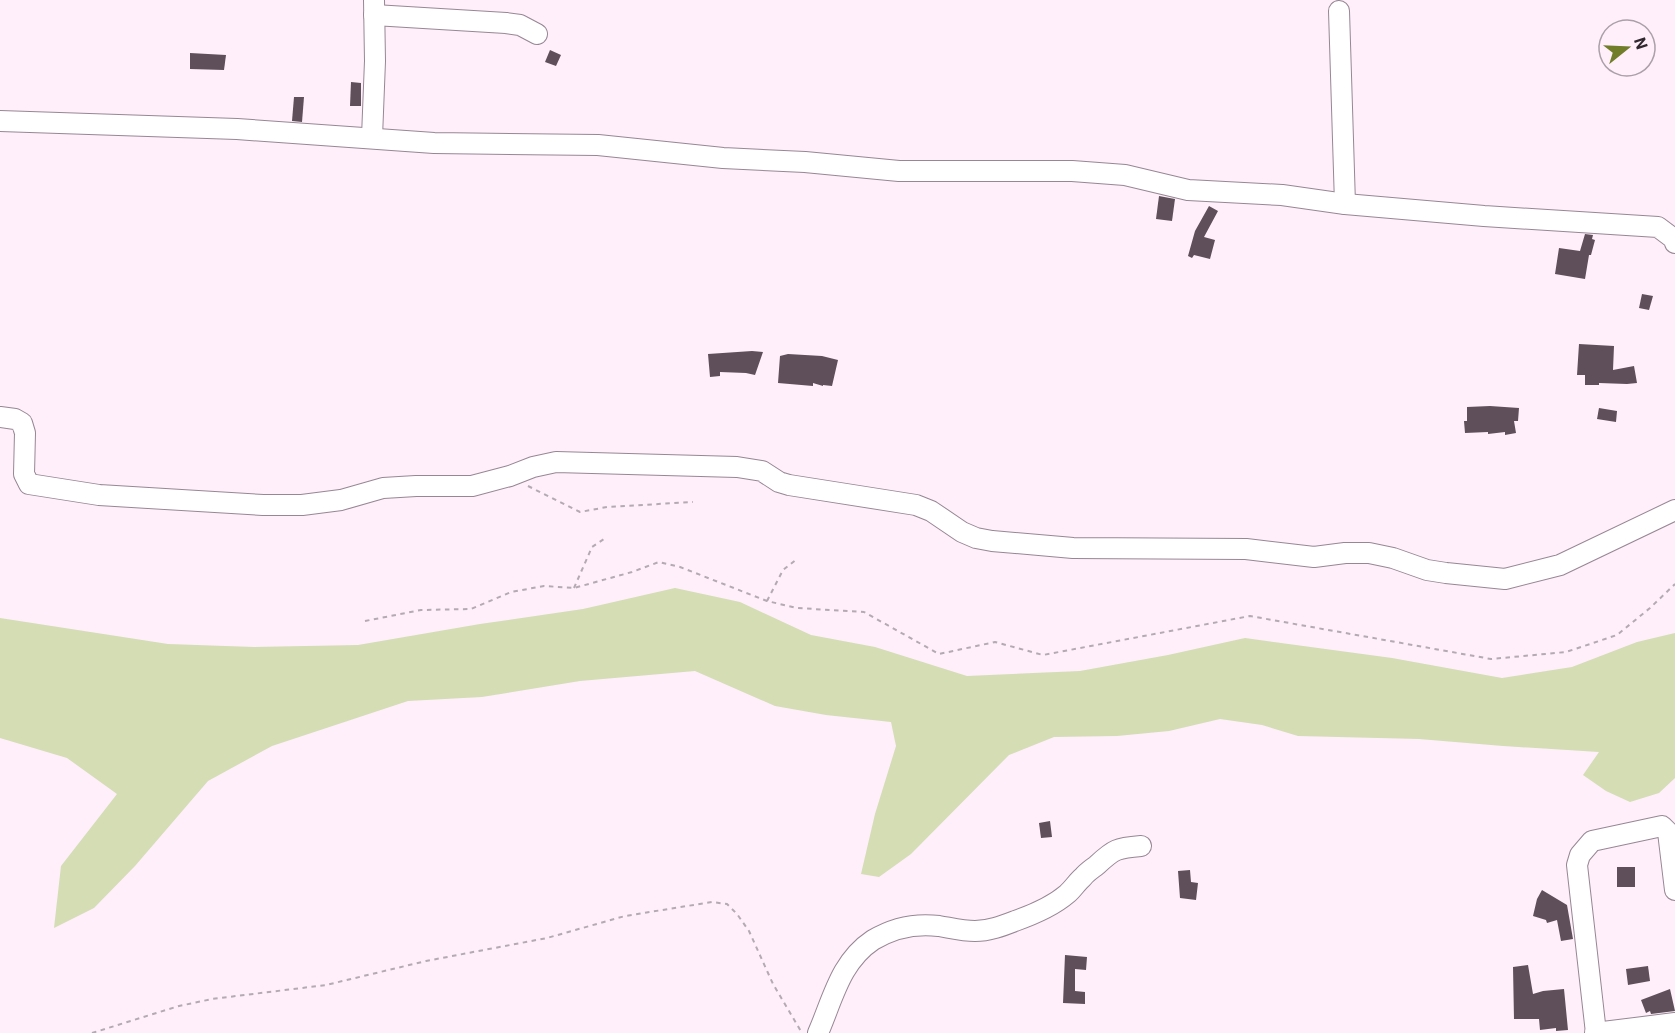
<svg xmlns="http://www.w3.org/2000/svg" width="1675" height="1033" viewBox="0 0 1675 1033" font-family="Roboto,sans-serif">
  <style>
    .green { fill: #d4ddb3 }
    .building { fill: #5f4f5b }
    .lines { fill: none; stroke-linecap: round; stroke-linejoin: round }
    .minor-casing { stroke: #988694; stroke-width: 22 }
    .path { stroke: #b5a9b3; stroke-width: 2; stroke-dasharray: 4.5 4.5; stroke-linecap: butt }
    .minor { stroke: #fff; stroke-width: 20 }
  </style>
  <rect width="100%" height="100%" fill="#feeffb"/>
  <polygon class="green" points="675,588 740,602 811,635 875,647 967,676 1080,671 1168,655 1245,638 1392,658 1502,678 1572,667 1637,642 1675,633 1675,778 1659,793 1630,802 1606,791 1583,775 1599,752 1503,746 1419,739 1298,736 1262,725 1220,719 1169,731 1117,736 1054,737 1009,755 911,854 879,877 861,874 875,814 896,746 891,722 826,715 775,706 695,671 580,681 482,697 408,701 272,746 208,781 135,866 94,908 54,928 61,866 117,794 67,758 0,738 0,618 168,644 254,647 358,645 480,624 583,609"/>
  <g class="building">
    <polygon points="550,50 561,55 556,66 545,62"/>
    <polygon points="190,53 226,55 224,70 190,69"/>
    <polygon points="351,82 361,83 361,106 350,106"/>
    <polygon points="294,97 304,97 302,122 292,121"/>
    <polygon points="1159,196 1175,199 1172,221 1156,219"/>
    <polygon points="1209,206 1218,211 1204,237 1215,240 1210,259 1194,255 1192,258 1188,256 1195,231"/>
    <polygon points="1585,234 1593,235 1592,239 1595,240 1591,255 1589,255 1585,279 1555,274 1559,248 1580,251"/>
    <polygon points="1642,294 1653,296 1649,310 1639,308"/>
    <polygon points="1579,344 1614,346 1613,370 1634,366 1637,383 1627,384 1599,383 1599,385 1585,385 1585,375 1577,375"/>
    <polygon points="752,351 763,352 755,375 746,373 720,372 720,376 710,377 708,354"/>
    <polygon points="788,354 822,356 838,360 832,386 823,385 823,386 813,383 813,386 778,383 780,356"/>
    <polygon points="1490,406 1519,408 1518,421 1514,421 1516,433 1505,435 1505,432 1488,434 1488,432 1465,433 1464,421 1467,421 1467,407"/>
    <polygon points="1599,408 1617,411 1616,422 1597,419"/>
    <polygon points="1050,821 1052,837 1041,838 1039,823"/>
    <rect x="1617" y="867" width="18" height="20"/>
    <polygon points="1190,870 1191,882 1198,883 1196,900 1180,898 1178,871"/>
    <polygon points="1542,890 1567,905 1573,939 1561,941 1557,920 1547,923 1546,920 1533,916 1537,899"/>
    <polygon points="1065,955 1087,957 1086,970 1075,969 1075,991 1085,992 1085,1004 1063,1003"/>
    <polygon points="1528,965 1533,994 1543,991 1564,989 1568,1030 1556,1031 1556,1028 1540,1030 1539,1019 1514,1019 1513,967"/>
    <polygon points="1648,966 1650,981 1628,985 1626,969"/>
    <polygon points="1670,989 1675,1011 1651,1014 1650,1011 1646,1013 1641,1000"/>
  </g>
  <g class="lines">
    <g class="minor-casing">
      <g id="minor">
        <polyline points="1339,11 1345,204"/>
        <polyline points="374,15 506,23 520,25 537,34"/>
        <polyline points="0,121 237,129 434,143 598,145 723,158 805,162 899,171 1072,171 1125,175 1188,190 1282,195 1345,204 1484,216 1658,227 1674,239 1675,243"/>
        <polyline points="372,137 375,61 374,0"/>
        <polyline points="0,417 15,419 22,423 25,433 24,474 29,484 99,495 263,505 302,505 341,500 383,488 416,486 472,486 510,476 533,467 556,462 737,467 762,471 779,482 789,485 916,505 931,511 962,532 976,538 992,541 1073,548 1246,549 1314,557 1345,553 1369,553 1393,558 1427,570 1446,573 1505,579 1560,565 1675,510"/>
        <path d="M818 1033C833 999 840 962 873 940 893 928 915 923 939 926 951 928 963 931 975 931 989 931 1002 926 1015 921 1032 915 1053 906 1067 894 1073 889 1077 882 1083 877 1087 872 1092 869 1097 865 1114 849 1117 848 1141 846"/>
        <polyline points="1595,1033 1675,1023"/>
        <polyline points="1596,1033 1577,865 1580,855 1592,841 1662,826 1668,832 1675,890"/>
      </g>
    </g>
    <g class="path">
      <polyline points="528,486 580,512 607,507 693,502"/>
      <polyline points="574,588 592,547 604,539"/>
      <polyline points="767,601 783,570 797,559"/>
      <polyline points="365,621 421,610 471,609 511,592 544,586 574,588 632,572 659,562 680,567 767,601 797,608 864,612 939,654 995,642 1043,655 1250,616 1491,659 1566,652 1617,635 1650,608 1675,584"/>
      <polyline points="92,1033 179,1006 212,999 326,985 426,961 547,938 625,916 712,902 727,904 737,914 749,931 773,984 802,1033"/>
    </g>
    <use href="#minor" class="minor"/>
  </g>
  <g transform="translate(1627 48) rotate(72)"><circle r="28" fill="#feeffb" stroke="#ac9fa9" stroke-width="1.5"/>
  <path d="M0-4.5L10 22L0 15L-10 22Z" fill="#727d2a"/>
  <text y="-9" font-size="16" font-weight="bold" text-anchor="middle" fill="#30282e">N</text>
  </g>
</svg>
